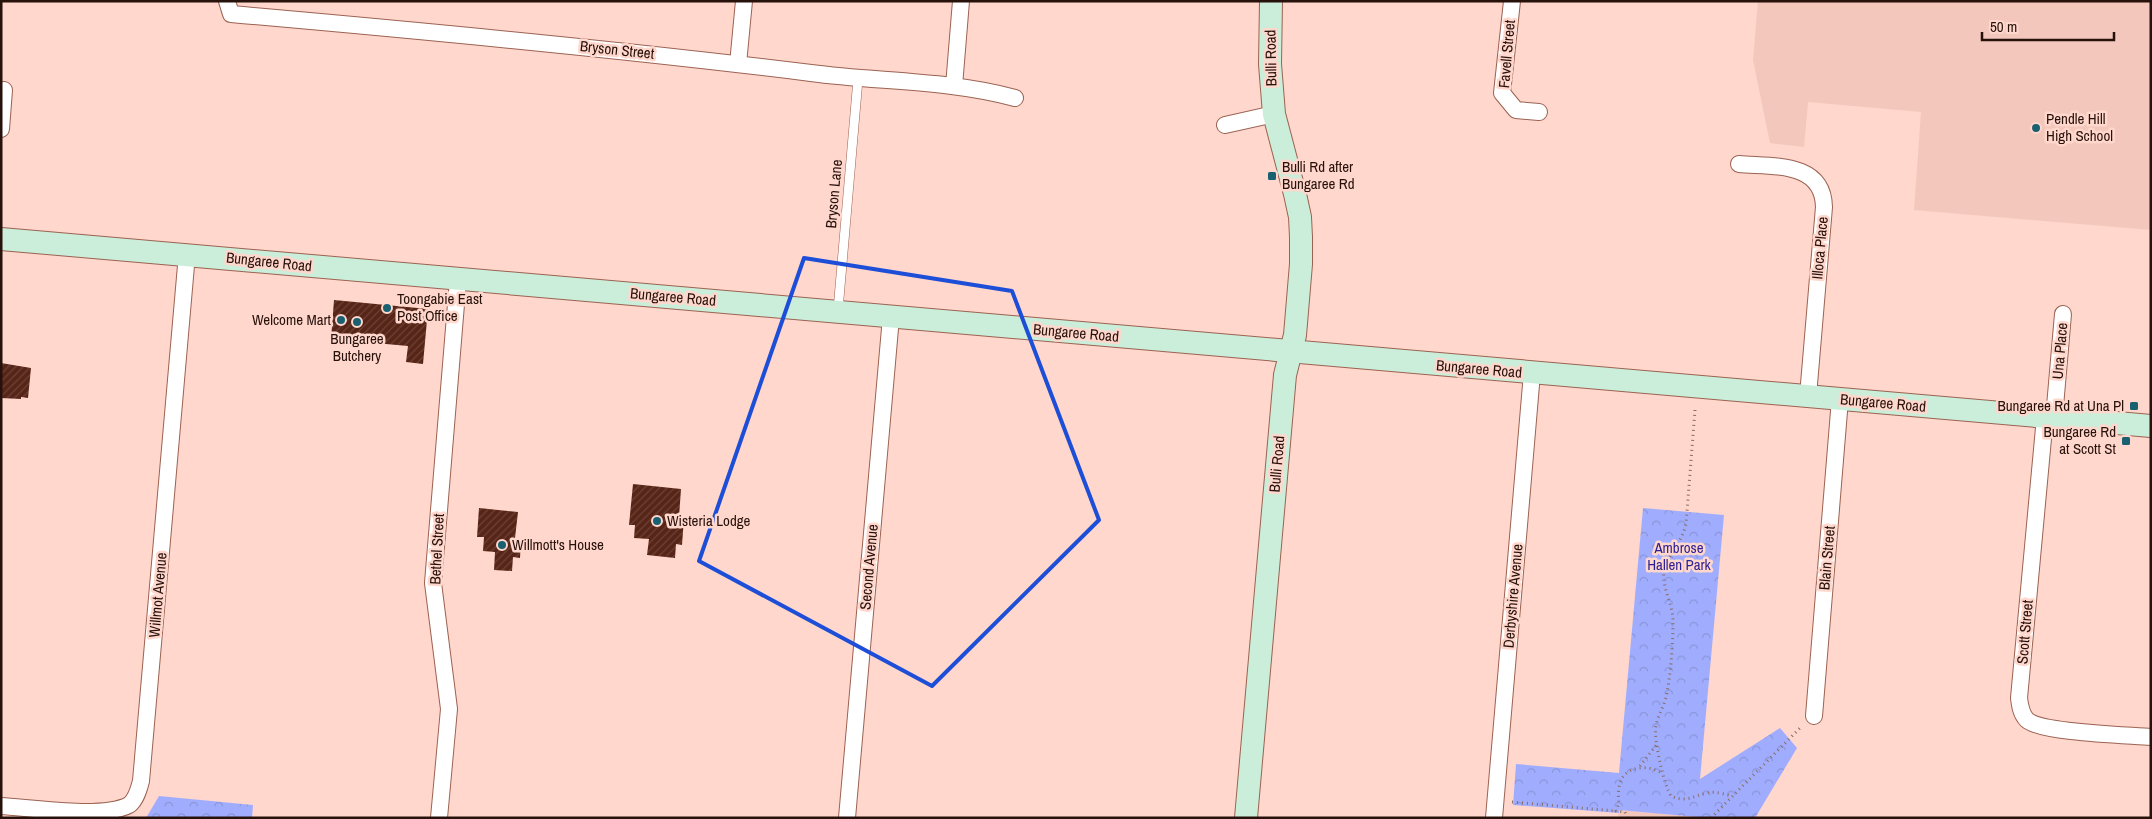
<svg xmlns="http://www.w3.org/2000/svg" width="2152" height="819" viewBox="0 0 2152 819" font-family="'Archivo Narrow',sans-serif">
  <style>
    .built { fill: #f3c7bc }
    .forest { fill: url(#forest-crowns) }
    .building { fill: url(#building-hatch) }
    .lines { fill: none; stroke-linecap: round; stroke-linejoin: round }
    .lane-casing { stroke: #9b6252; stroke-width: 10 }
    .street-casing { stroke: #9b6252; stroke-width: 18 }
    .secondary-casing { stroke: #9b6252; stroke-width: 24 }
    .path { stroke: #8b6c64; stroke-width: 3; stroke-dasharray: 1 4; stroke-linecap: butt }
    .lane { stroke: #fff; stroke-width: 9 }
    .street { stroke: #fff; stroke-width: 16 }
    .secondary { stroke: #caeeda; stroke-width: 22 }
    .marked { fill: none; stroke: #1d4ed8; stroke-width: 4; stroke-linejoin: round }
    .poi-dot { fill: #196070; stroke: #ffd7cc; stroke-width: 2 }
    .labels { text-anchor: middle; stroke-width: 5; stroke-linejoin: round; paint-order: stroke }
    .street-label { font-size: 15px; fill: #27110b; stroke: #ffd7cc }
    .poi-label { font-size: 15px; fill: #27110b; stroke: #ffd7cc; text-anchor: start }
    .park-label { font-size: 15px; fill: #2b1f94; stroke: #ffd7cc }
  </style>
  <defs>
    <pattern id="forest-crowns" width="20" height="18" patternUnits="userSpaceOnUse" patternTransform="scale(1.25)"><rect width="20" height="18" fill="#a0adfe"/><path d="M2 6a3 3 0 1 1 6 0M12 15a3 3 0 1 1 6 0" fill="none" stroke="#8a94d8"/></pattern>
    <pattern id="building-hatch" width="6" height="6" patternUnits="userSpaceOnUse" patternTransform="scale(1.25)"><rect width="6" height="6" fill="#572517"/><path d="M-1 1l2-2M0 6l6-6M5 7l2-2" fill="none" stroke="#6c4237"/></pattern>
  </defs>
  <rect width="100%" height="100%" fill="#ffd7cc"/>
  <g class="built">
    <polygon points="1758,1 2151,1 2151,230 1914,210 1921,112 1808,102 1804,147 1770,143 1753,60"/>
    <polygon points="1619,810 1707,818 1618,818"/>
  </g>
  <g class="forest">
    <polygon points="1643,508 1724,515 1700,779 1780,728 1797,748 1755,818 1707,818 1619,810 1619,813 1513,805 1516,764 1619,773"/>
    <polygon points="159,796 253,805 252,818 146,818"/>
  </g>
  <g class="building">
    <polygon points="334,300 428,309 423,364 406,362 408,346 331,339"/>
    <polygon points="1,363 31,368 28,398 21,397 21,399 1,398"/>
    <polygon points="633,484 681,489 679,517 684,518 682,545 676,544 675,558 647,555 649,539 634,538 635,525 629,525"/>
    <polygon points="479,508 518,512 515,538 521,539 520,558 513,557 512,571 494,570 495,552 483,551 484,537 477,537"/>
  </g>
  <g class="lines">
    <g class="lane-casing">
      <polyline id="lane" points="838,310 858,79"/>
    </g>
    <g class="street-casing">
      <g id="street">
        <path d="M227 1 231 14C425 31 618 49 811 73 879 82 949 80 1015 98"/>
        <polyline points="1512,1 1502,93 1516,110 1539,112"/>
        <polyline points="738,64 744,1"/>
        <polyline points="954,86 961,1"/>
        <polyline points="1225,125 1274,114"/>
        <polyline points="1,129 4,90"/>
        <path d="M1739 164C1772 167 1823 161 1824 207L1808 396"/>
        <path d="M2045 417 2019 698C2020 706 2021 714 2027 720 2042 733 2127 735 2151 737"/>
        <polyline points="2054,418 2063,314"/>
        <polyline points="1814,716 1840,399"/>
        <path d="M1 806C33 808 102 819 129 805 136 800 139 789 141 781L187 254"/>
        <polyline points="439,818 449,709 433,583 458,280"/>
        <polyline points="847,818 891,317"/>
        <polyline points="1494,818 1532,373"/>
      </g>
    </g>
    <g class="secondary-casing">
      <g id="secondary">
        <polyline points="1,239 2151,426"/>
        <polyline points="1246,818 1285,375 1295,335 1301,264 1301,237 1300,217 1295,194 1274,114 1270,64 1271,1"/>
      </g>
    </g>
    <g class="path">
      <path d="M1695 410 1686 524C1681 545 1667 554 1664 572 1662 589 1673 604 1673 621 1673 644 1671 670 1667 693 1665 705 1658 714 1656 726 1653 737 1664 786 1671 796 1686 803 1693 796 1707 793 1715 791 1724 794 1731 796"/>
      <polyline points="1640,766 1657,744"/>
      <polyline points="1512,802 1616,811"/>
      <path d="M1627 818 1625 812 1616 811C1621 800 1617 799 1619 788 1621 766 1648 763 1663 774"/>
      <polyline points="1711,818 1802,726"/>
    </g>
    <use href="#lane" class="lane"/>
    <use href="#street" class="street"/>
    <use href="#secondary" class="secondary"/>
  </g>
  <path class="marked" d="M804 258 1012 291 1099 520 932 686 699 561Z"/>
  <g class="poi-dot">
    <circle cx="2036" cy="128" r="5"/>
    <rect x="1267" y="171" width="10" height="10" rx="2.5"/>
    <circle cx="387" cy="308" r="5"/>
    <circle cx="341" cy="320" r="5"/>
    <circle cx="357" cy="322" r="5"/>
    <rect x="2129" y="401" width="10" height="10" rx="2.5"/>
    <rect x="2121" y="436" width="10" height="10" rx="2.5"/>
    <circle cx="657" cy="521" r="5"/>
    <circle cx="502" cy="545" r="5"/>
  </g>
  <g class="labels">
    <g class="street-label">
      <text transform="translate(617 50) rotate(6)" y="5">Bryson Street</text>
      <text transform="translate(1507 54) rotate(-85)" y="5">Favell Street</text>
      <text transform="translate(1271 58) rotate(-91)" y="5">Bulli Road</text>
      <text transform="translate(834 194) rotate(-85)" y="5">Bryson Lane</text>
      <text transform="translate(1820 248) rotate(-85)" y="5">Illoca Place</text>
      <text transform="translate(269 262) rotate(6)" y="5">Bungaree Road</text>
      <text transform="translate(673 297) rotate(5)" y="5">Bungaree Road</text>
      <text transform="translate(1076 333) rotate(5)" y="5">Bungaree Road</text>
      <text transform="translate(2060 351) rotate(-85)" y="5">Una Place</text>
      <text transform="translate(1479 369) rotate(5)" y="5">Bungaree Road</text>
      <text transform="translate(1883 403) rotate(5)" y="5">Bungaree Road</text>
      <text transform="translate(1277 464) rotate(-85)" y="5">Bulli Road</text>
      <text transform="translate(437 549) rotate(-87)" y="5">Bethel Street</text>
      <text transform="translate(1827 558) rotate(-85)" y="5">Blain Street</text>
      <text transform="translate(869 567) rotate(-85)" y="5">Second Avenue</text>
      <text transform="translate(158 595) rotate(-85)" y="5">Willmot Avenue</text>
      <text transform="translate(1513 596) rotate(-85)" y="5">Derbyshire Avenue</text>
      <text transform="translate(2025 632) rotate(-85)" y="5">Scott Street</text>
    </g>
    <g class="poi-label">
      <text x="2046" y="124">Pendle Hill<tspan x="2046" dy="17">High School</tspan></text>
      <text x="1282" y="172">Bulli Rd after<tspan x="1282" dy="17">Bungaree Rd</tspan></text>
      <text x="397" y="304">Toongabie East<tspan x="397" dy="17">Post Office</tspan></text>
      <text x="331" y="325" text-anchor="end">Welcome Mart</text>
      <text x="357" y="344" text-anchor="middle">Bungaree<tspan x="357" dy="17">Butchery</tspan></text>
      <text x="2124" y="411" text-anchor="end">Bungaree Rd at Una Pl</text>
      <text x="2116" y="437" text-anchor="end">Bungaree Rd<tspan x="2116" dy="17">at Scott St</tspan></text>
      <text x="667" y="526">Wisteria Lodge</text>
      <text x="512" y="550">Willmott's House</text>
    </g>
    <g class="park-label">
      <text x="1679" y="553">Ambrose<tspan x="1679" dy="17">Hallen Park</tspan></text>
    </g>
  </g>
  <rect width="2152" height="819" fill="none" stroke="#27110b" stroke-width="5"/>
  <path d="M1982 32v8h132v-8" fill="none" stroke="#27110b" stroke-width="2.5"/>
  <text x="1990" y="32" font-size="15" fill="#27110b" stroke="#ffd7cc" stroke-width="4" paint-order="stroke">50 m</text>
</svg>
